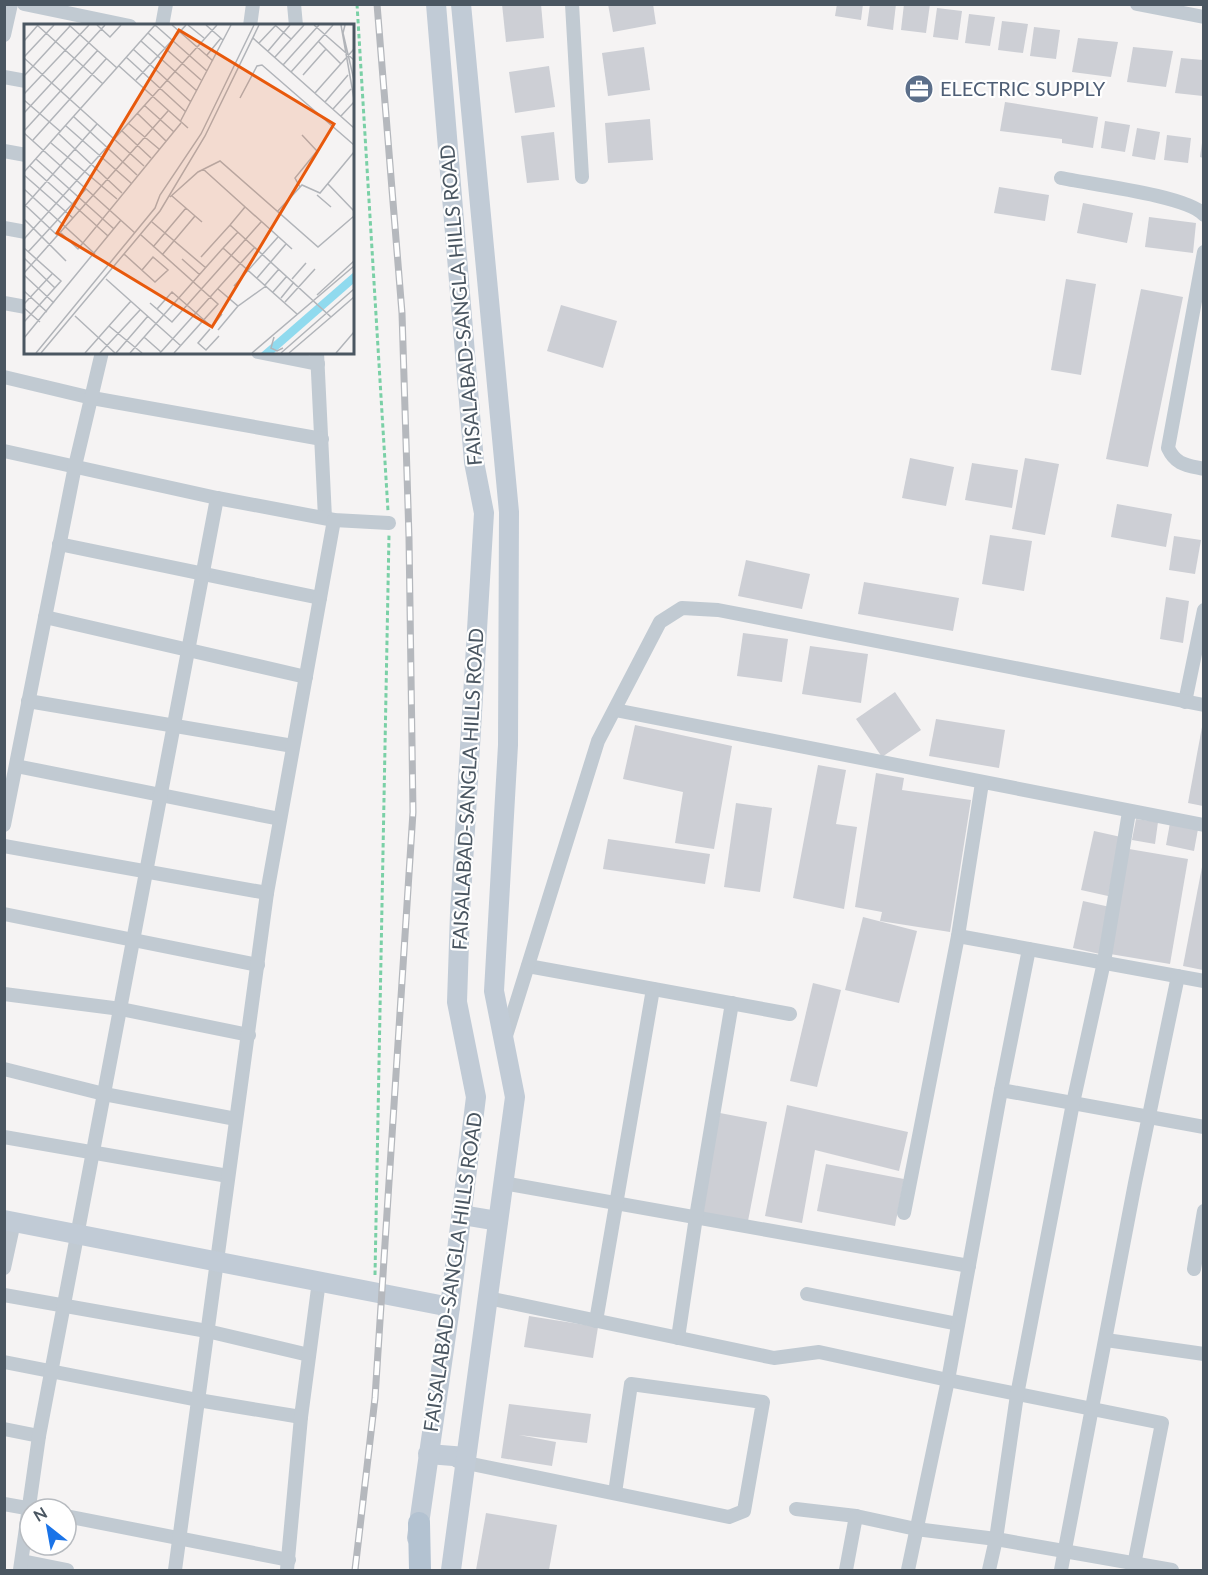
<svg xmlns="http://www.w3.org/2000/svg" width="1208" height="1575" viewBox="0 0 1208 1575" font-family="Lato,sans-serif">
  <style>
    .building { fill: #cdcfd5 }
    .lines { fill: none; stroke-linecap: round; stroke-linejoin: round }
    .path { stroke: #7ad0a6; stroke-width: 3; stroke-dasharray: 4.5 3; stroke-linecap: butt }
    .street { stroke: #c1cad2; stroke-width: 14 }
    .secondary { stroke: #c1cbd6; stroke-width: 20 }
    .primary { stroke: #b3c2d1; stroke-width: 22 }
    .rail-casing { stroke: #b5b8bd; stroke-width: 7 }
    .rail { stroke: #fff; stroke-width: 4.5; stroke-dasharray: 14; stroke-linecap: butt }
    .labels { text-anchor: middle; stroke-width: 4.5; stroke-linejoin: round; paint-order: stroke }
    .service-label { font-size: 20px; fill: #4e5e75; stroke: #fff; text-anchor: start }
    .street-label { font-size: 20px; fill: #4a5661; stroke: #fff }
    .inset-road { fill: none; stroke: #b1b4b9; stroke-width: 1.5 }
    .view { fill: #e8590c; fill-opacity: 0.15; stroke: #e8590c; stroke-width: 3 }
    .inset-edge { fill: none; stroke: #4a5661; stroke-width: 3 }
  </style>
  <rect width="100%" height="100%" fill="#f5f3f3"/>
  <g class="building">
    <polygon points="502,4 541,4 544,38 506,42"/>
    <polygon points="608,4 653,4 656,24 613,32"/>
    <polygon points="837,4 863,4 861,20 835,16"/>
    <polygon points="870,4 896,4 893,30 867,26"/>
    <polygon points="904,4 930,4 926,33 901,30"/>
    <polygon points="937,8 962,11 958,40 933,37"/>
    <polygon points="969,14 995,17 990,46 965,43"/>
    <polygon points="1002,21 1028,24 1023,53 998,50"/>
    <polygon points="1034,27 1060,30 1056,59 1030,56"/>
    <polygon points="1078,38 1118,42 1111,77 1072,72"/>
    <polygon points="644,47 650,90 608,96 602,53"/>
    <polygon points="1133,47 1173,51 1166,87 1127,82"/>
    <polygon points="1181,58 1203,60 1203,96 1175,93"/>
    <polygon points="549,66 555,107 515,113 509,72"/>
    <polygon points="1005,102 1098,117 1093,148 1062,143 1062,139 1000,131"/>
    <polygon points="650,119 653,160 608,163 605,123"/>
    <polygon points="1105,121 1130,125 1125,152 1101,148"/>
    <polygon points="1137,128 1160,132 1155,160 1132,156"/>
    <polygon points="554,132 559,180 527,183 521,136"/>
    <polygon points="1167,135 1191,138 1188,163 1164,160"/>
    <polygon points="1202,143 1203,143 1203,158 1200,157"/>
    <polygon points="999,187 1049,195 1045,221 994,213"/>
    <polygon points="1083,203 1133,213 1127,243 1077,233"/>
    <polygon points="1149,217 1196,223 1193,253 1145,247"/>
    <polygon points="1066,279 1096,284 1081,375 1051,370"/>
    <polygon points="1141,289 1183,297 1148,467 1106,459"/>
    <polygon points="561,305 617,321 603,368 547,351"/>
    <polygon points="910,458 954,467 946,506 902,498"/>
    <polygon points="1025,458 1059,464 1045,535 1012,529"/>
    <polygon points="972,463 1018,470 1012,508 965,500"/>
    <polygon points="1117,504 1172,514 1166,547 1111,537"/>
    <polygon points="990,535 1032,541 1024,591 982,584"/>
    <polygon points="1174,536 1201,540 1195,574 1169,570"/>
    <polygon points="746,560 810,574 802,609 738,596"/>
    <polygon points="864,582 959,598 953,631 858,614"/>
    <polygon points="1166,597 1189,601 1183,643 1160,639"/>
    <polygon points="743,633 788,639 782,682 737,676"/>
    <polygon points="810,646 868,654 861,703 802,694"/>
    <polygon points="895,692 921,730 882,757 856,719"/>
    <polygon points="936,719 1005,730 999,768 929,756"/>
    <polygon points="635,725 732,746 714,849 675,843 683,792 623,779"/>
    <polygon points="1202,727 1203,727 1203,806 1188,803"/>
    <polygon points="818,765 846,770 836,824 857,827 844,909 793,898"/>
    <polygon points="876,773 904,778 902,790 971,800 950,932 880,921 882,912 855,907"/>
    <polygon points="736,803 772,808 760,892 724,887"/>
    <polygon points="1136,819 1158,822 1155,844 1132,840"/>
    <polygon points="1170,823 1198,829 1194,851 1166,845"/>
    <polygon points="1094,831 1121,837 1108,896 1081,890"/>
    <polygon points="608,839 710,854 705,884 603,869"/>
    <polygon points="1129,849 1188,859 1170,964 1110,954"/>
    <polygon points="1202,867 1203,867 1203,970 1183,966"/>
    <polygon points="1083,901 1110,907 1100,954 1073,948"/>
    <polygon points="863,917 917,931 899,1003 845,990"/>
    <polygon points="813,983 841,990 817,1087 790,1081"/>
    <polygon points="787,1105 908,1132 899,1171 815,1150 802,1223 765,1216"/>
    <polygon points="720,1113 767,1122 748,1221 701,1212"/>
    <polygon points="826,1164 904,1179 895,1226 817,1211"/>
    <polygon points="529,1316 598,1327 593,1358 524,1347"/>
    <polygon points="509,1404 591,1414 587,1443 519,1435 556,1442 552,1466 501,1458"/>
    <polygon points="486,1513 557,1525 549,1570 476,1570"/>
  </g>
  <g class="lines">
    <g class="path">
      <polyline points="357,4 388,511"/>
      <polyline points="375,1275 389,535"/>
    </g>
    <g class="street">
      <polyline points="24,4 130,26"/>
      <polyline points="294,4 296,26"/>
      <polyline points="572,4 582,177"/>
      <polyline points="1137,4 1204,17"/>
      <polyline points="162,26 166,4"/>
      <polyline points="250,26 253,4"/>
      <polyline points="4,35 11,4"/>
      <polyline points="4,77 26,81"/>
      <polyline points="4,151 26,155"/>
      <path d="M1061 178C1089 184 1189 196 1204 215"/>
      <polyline points="4,228 26,232"/>
      <path d="M1204 252 1168 448C1176 465 1186 465 1204 469"/>
      <polyline points="4,303 26,307"/>
      <polyline points="258,352 318,364"/>
      <polyline points="317,352 325,518"/>
      <polyline points="4,377 92,398 322,439"/>
      <polyline points="4,451 217,498 334,520 389,523"/>
      <polyline points="59,544 320,598"/>
      <polyline points="45,617 306,677"/>
      <polyline points="28,701 293,746"/>
      <polyline points="1185,702 1204,610"/>
      <polyline points="615,710 1204,825"/>
      <polyline points="16,766 280,819"/>
      <polyline points="4,825 75,466 102,352"/>
      <polyline points="4,846 267,893"/>
      <polyline points="4,914 258,965"/>
      <polyline points="958,936 982,783"/>
      <polyline points="528,966 790,1014"/>
      <polyline points="4,994 121,1009 249,1035"/>
      <polyline points="505,1039 598,741 660,622 682,608 718,610 1204,705"/>
      <polyline points="4,1069 104,1094 236,1119"/>
      <polyline points="1001,1090 1029,949"/>
      <polyline points="4,1137 228,1176"/>
      <polyline points="503,1183 969,1266"/>
      <polyline points="904,1213 958,936 1204,981"/>
      <polyline points="4,1268 14,1222"/>
      <polyline points="1194,1269 1204,1211"/>
      <polyline points="807,1294 958,1324"/>
      <polyline points="4,1295 207,1331 309,1355"/>
      <polyline points="488,1298 774,1358 819,1352 948,1380 1162,1423 1133,1570"/>
      <polyline points="596,1321 653,989"/>
      <polyline points="678,1338 696,1217 732,1003"/>
      <polyline points="1106,1340 1204,1354"/>
      <polyline points="4,1362 198,1400 301,1417"/>
      <polyline points="4,1429 39,1436"/>
      <polyline points="457,1461 729,1517 744,1511 763,1402 631,1384 615,1493"/>
      <polyline points="4,1504 32,1509"/>
      <polyline points="796,1509 856,1516"/>
      <polyline points="66,1516 289,1560"/>
      <polyline points="22,1561 67,1570"/>
      <polyline points="20,1570 39,1436 217,498"/>
      <polyline points="175,1570 267,893 334,520"/>
      <polyline points="287,1570 301,1417 319,1281"/>
      <polyline points="846,1570 856,1516 916,1529 996,1539 1172,1570"/>
      <polyline points="908,1570 948,1380 1001,1090 1204,1127"/>
      <polyline points="989,1570 996,1539 1017,1395 1073,1103 1104,962 1129,812"/>
      <polyline points="1061,1570 1135,1183 1178,976"/>
    </g>
    <g class="secondary">
      <polyline points="462,1215 498,1221"/>
      <polyline points="4,1220 450,1307"/>
      <polyline points="428,1454 466,1457"/>
      <polyline points="417,1538 450,1307 476,1097 457,1002 460,913 484,513 474,462 436,4"/>
      <polyline points="451,1570 515,1097 494,991 508,745 509,512 461,4"/>
    </g>
    <polyline class="primary" points="419,1523 420,1570"/>
    <g class="rail-casing">
      <polyline id="rail" points="355,1570 375,1398 413,812 409,538 402,313 377,4"/>
    </g>
    <use href="#rail" class="rail"/>
  </g>
  <defs>
    <g id="office-disc" transform="scale(1.5)"><circle r="9.5" fill="#5c6f8a" stroke="#fff"/><path d="M-6-3h4V-5.5h4V-3h4V5H-6ZM-1-4.5V-3h2v-1.5ZM-6 0V1H6V0Z" fill="#fff"/></g>
  </defs>
  <g fill-rule="evenodd">
    <use href="#office-disc" x="919" y="89"/>
  </g>
  <g class="labels">
    <g class="service-label">
      <text x="940" y="96">ELECTRIC SUPPLY</text>
    </g>
    <g class="street-label">
      <text transform="translate(461 305) rotate(-95)" y="7">FAISALABAD-SANGLA HILLS ROAD</text>
      <text transform="translate(468 789) rotate(-87)" y="7">FAISALABAD-SANGLA HILLS ROAD</text>
      <text transform="translate(453 1272) rotate(-82)" y="7">FAISALABAD-SANGLA HILLS ROAD</text>
    </g>
  </g>
  <g transform="translate(24 24)">
    <rect width="330" height="330" fill="#f5f3f3"/>
    <path d="M330 248V259L250 329H237Z" fill="#90daee"/>
    <path class="inset-road" d="M13 1 79 60M45 1 93 44M73 1 86 13 97 1M131 1 183 47M148 1 189 37M164 1 180 14M182 1 199 16M251 1 267 15M290 1 330 36M317 1 330 75M321 1 319 9 330 56M124 9 177 56M229 14 330 104M0 17 14 1M117 17 173 67M294 17 317 40M235 19 252 1M109 25 167 78M244 27 266 1M183 31 197 14M0 33 30 1M102 33 162 88M251 33 280 1M0 34 120 142M259 41 295 1M95 42 164 104M267 48 309 1M279 51 302 25M0 52 46 2M112 56 162 1M291 69 330 25M0 70 65 1M216 74 233 42 238 41 330 121M0 76 37 108M301 78 324 51M120 81 150 108M309 85 327 65M0 89 81 1M113 89 142 117M317 92 330 78M50 93 113 151M156 98 207 1M104 99 135 125M42 102 107 159M97 106 127 134M0 107 74 26M0 109 111 209M35 110 98 169M9 116 82 35M27 119 93 175M12 135 90 205M6 142 84 212M179 145 268 225M0 148 131 1M0 151 49 194M304 160 330 187M276 163 271 154 293 127 278 111M0 165 71 230M293 171 307 183M148 172 178 198M146 173 174 148 196 137 294 223 330 192M0 180 34 212M0 183 73 100M253 188 278 161 296 169 330 128M0 195 42 237M128 198 182 244M206 201 221 183M37 209 54 225 157 99M117 211 194 280 150 329M0 215 193 1M129 223 162 184M0 224 37 257 0 298M199 224 214 208M4 228 62 165M100 230 131 258 144 246 129 233 118 246M138 231 171 192M177 233 206 201 307 293 330 273M0 234 31 264M158 235 176 251M0 249 144 87M0 251 30 279M233 254 262 220M82 255 157 322M268 255 282 239M241 261 255 245M210 262 254 213M194 265 214 282 242 262M0 267 23 288M249 268 263 252M293 271 330 237M257 274 270 258M261 278 291 245M126 279 148 298 237 198M0 280 28 250M0 284 16 298M133 285 148 268 188 303 198 290M51 292 91 329M85 302 118 329M186 305 174 319 182 326 195 312M194 306 214 282M120 313 137 328M250 313 247 324 253 327 259 324M0 314 97 196M12 329 131 184 136 171 177 110 230 1M17 329 136 187 181 112 235 1M61 329 107 277M76 329 116 286M92 329 124 292M106 329 199 224 273 290M136 329 231 223M228 329 330 242M257 329 330 265M265 329 307 293M312 329 330 308"/>
    <path class="view" d="M155 6 310 100 188 303 33 209Z"/>
    <rect width="330" height="330" class="inset-edge"/>
  </g>
  <rect width="1208" height="1575" fill="none" stroke="#4a5661" stroke-width="12"/>
  <g transform="translate(48 1527) rotate(329)"><circle r="28" fill="#ffffff" stroke="#b7bbc0" stroke-width="1.5"/>
  <path d="M0-4.5L10 22L0 15L-10 22Z" fill="#1a73e8"/>
  <text y="-9" font-size="16" font-weight="bold" text-anchor="middle" fill="#4a5661">N</text>
  </g>
</svg>
